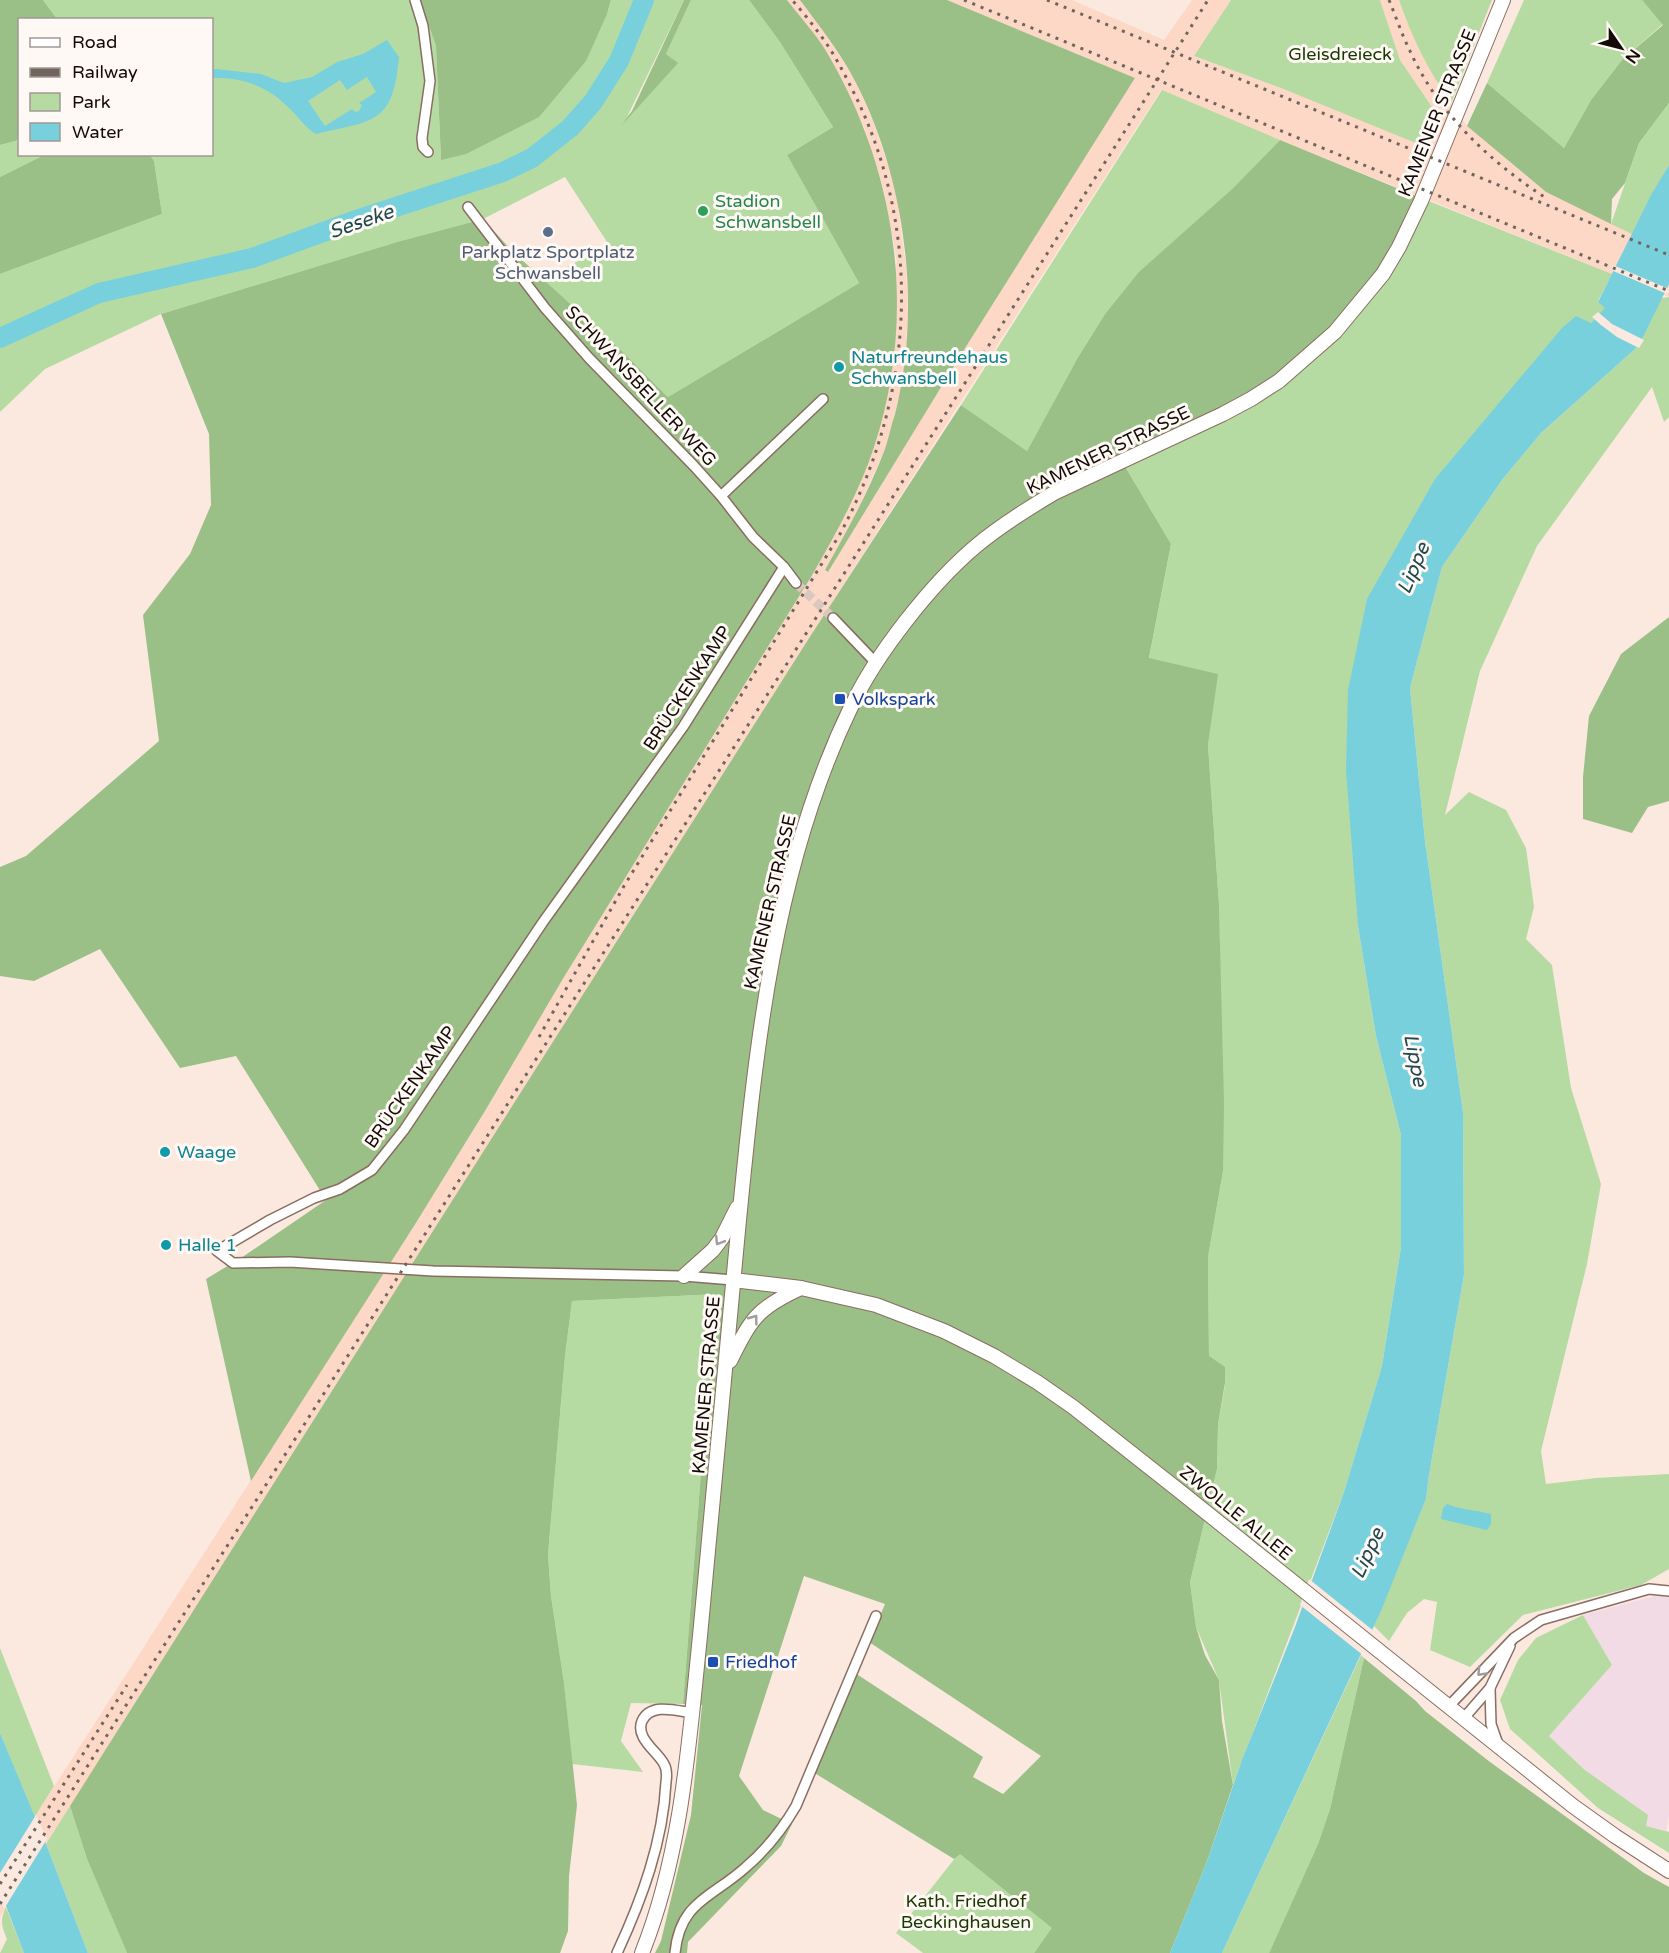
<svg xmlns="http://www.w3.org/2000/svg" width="1669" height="1953" viewBox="0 0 1669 1953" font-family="'Varela Round',sans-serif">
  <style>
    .commercial { fill: #f3dbe6 }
    .built { fill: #fed8c6 }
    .green { fill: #b5dba3 }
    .forest { fill: #9abf87 }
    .water { fill: #78d0dd; fill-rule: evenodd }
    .pier { fill: #fbe9e0 }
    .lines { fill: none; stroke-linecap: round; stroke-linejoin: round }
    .river { stroke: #78d0dd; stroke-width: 20 }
    .street-tunnel { stroke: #d8c8bf; stroke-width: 9; stroke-dasharray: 9 4.5; stroke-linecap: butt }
    .street-casing { stroke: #896e61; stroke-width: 12 }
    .secondary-casing { stroke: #896e61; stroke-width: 16 }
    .street { stroke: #fff; stroke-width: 9 }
    .secondary { stroke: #fff; stroke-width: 14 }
    .rail { stroke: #71655f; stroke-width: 3; stroke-dasharray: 3 6; stroke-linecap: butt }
    .oneway { stroke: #a19d9b }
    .leisure-dot { fill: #2e9e5b; stroke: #fff9f6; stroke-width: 2 }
    .service-dot { fill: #5c6f8a; stroke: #fff9f6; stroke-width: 2 }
    .culture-dot { fill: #0f9aa8; stroke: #fff9f6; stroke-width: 2 }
    .transit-dot { fill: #1a4fb4; stroke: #fff9f6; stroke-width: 2 }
    .labels { text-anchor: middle; stroke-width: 6; stroke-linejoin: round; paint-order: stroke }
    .park-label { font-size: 18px; fill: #173900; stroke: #fff9f6 }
    .street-label { font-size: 18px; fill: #130a06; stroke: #fff9f6 }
    .leisure-label { font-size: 18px; fill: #27864d; stroke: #fff9f6; text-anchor: start }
    .service-label { font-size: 18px; fill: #4e5e75; stroke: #fff9f6 }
    .culture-label { font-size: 18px; fill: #0d838f; stroke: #fff9f6; text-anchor: start }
    .transit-label { font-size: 18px; fill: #164399; stroke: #fff9f6; text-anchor: start }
    .water-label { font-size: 20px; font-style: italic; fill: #20494f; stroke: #fff9f6 }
  </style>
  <rect width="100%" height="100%" fill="#fbe9e0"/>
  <polygon class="commercial" points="1658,1595 1669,1597 1669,1816 1666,1831 1646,1826 1549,1736 1612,1665 1583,1615"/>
  <polygon class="built" points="787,0 801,0 837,51 856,83 873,121 895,186 906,265 908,317 903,381 886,447 848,531 825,570 828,572 962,353 1135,78 947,0 1072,0 1164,40 1192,0 1231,0 1194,56 1286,90 1441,120 1400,60 1380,0 1399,0 1405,18 1437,83 1467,126 1546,192 1611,224 1669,249 1669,297 1280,140 1161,90 811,635 431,1234 0,1917 0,1874 34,1818 414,1226 485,1111 564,977 811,577 897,262 884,190 864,127 824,49"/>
  <g class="green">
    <polygon points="43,0 420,0 436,46 441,160 607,14 611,0 684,0 627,117 677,63 666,54 691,0 749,0 780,42 833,127 787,155 859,283 668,397 623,352 542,280 609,245 565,177 483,219 397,242 161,314 45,369 0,412 0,274 162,214 154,161 150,155 212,154 212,20 57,19"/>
    <polygon points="1231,0 1380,0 1400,60 1441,120 1428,148 1286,90 1194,56"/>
    <path d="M1399 0H1492L1451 103C1429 72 1411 36 1399 0Z"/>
    <polygon points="1524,0 1642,0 1663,24 1622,60 1591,100 1564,148 1487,83"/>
    <polygon points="1162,90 1280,140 1232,189 1140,272 1105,314 1077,359 1027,451 961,405"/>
    <polygon points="1669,103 1669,165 1632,234 1611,224 1639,143"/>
    <polygon points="19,140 20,154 44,155 0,177 0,145"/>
    <polygon points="1421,198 1612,274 1598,301 1606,308 1435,479 1358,926 1376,1036 1401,1135 1401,1247 1382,1366 1344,1492 1233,1785 1219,1680 1196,1627 1190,1582 1217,1469 1218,1424 1225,1385 1209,1357 1208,1257 1223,1171 1219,905 1208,745 1217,674 1149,659 1171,544 1120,458"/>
    <polygon points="1669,297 1669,417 1664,422 1652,387 1537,546 1480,671 1445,815 1469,792 1506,810 1526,848 1534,907 1526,939 1552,965 1571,1088 1601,1184 1587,1264 1541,1451 1546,1484 1596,1478 1669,1474 1669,1569 1641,1585 1523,1615 1470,1667 1430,1650 1437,1602 1424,1599 1407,1613 1389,1641 1374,1626 1426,1499 1429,1475 1464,1275 1463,1112 1425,841 1410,688 1442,567 1502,480 1541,433 1634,350 1662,298"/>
    <polygon points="719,1294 713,1318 683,1704 631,1703 621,1741 643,1772 572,1764 564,1683 551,1596 548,1555 565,1356 572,1301"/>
    <polygon points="1583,1615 1612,1665 1549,1736 1585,1770 1648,1815 1646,1826 1669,1832 1669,1853 1598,1808 1510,1729 1500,1700 1518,1660 1536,1638"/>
    <polygon points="0,1648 54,1786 34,1818 0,1733"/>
    <polygon points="1361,1655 1364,1658 1330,1809 1318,1844 1269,1953 1222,1953"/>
    <polygon points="70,1806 87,1859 127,1953 88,1953 46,1844"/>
    <polygon points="959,1853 1053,1928 1034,1953 923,1953 896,1933"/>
    <path d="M6 1907 24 1953H0L7 1939C1 1925 0 1920 6 1907Z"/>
  </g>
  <g class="forest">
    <polygon points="0,0 43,0 57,19 20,20 19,140 0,145"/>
    <polygon points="420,0 611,0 607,14 586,61 539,117 466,154 441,160 436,46"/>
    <polygon points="684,0 691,0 666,54 678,63 621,126 632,111"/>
    <path d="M749 0H787C800 17 815 33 826 51 897 170 918 314 874 447 859 493 835 535 811 577L564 977 485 1111 414 1226 251 1481 206 1279 244 1256 326 1200 236 1056 180 1068 100 949 34 981 0 976V867L26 856 159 741 143 615 190 554 211 505 209 434 161 314 397 242 483 219 512 251 623 352 668 397 859 283 787 155 833 127 780 42Z"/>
    <path d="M800 0H947L1135 78 962 353 828 572 825 570C847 531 869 491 885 449 889 437 891 425 895 414 922 308 906 180 856 83 841 53 820 27 800 0Z"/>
    <polygon points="1642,0 1669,0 1669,103 1639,143 1625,183 1612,199 1611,224 1546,192 1467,126 1487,83 1564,148 1591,100 1622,60 1663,25"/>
    <polygon points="1280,140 1421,198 1379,271 1332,327 1275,377 1226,407 1120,458 1171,544 1149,658 1218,674 1208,745 1219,905 1224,1103 1223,1171 1208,1257 1209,1356 1225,1367 1225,1383 1218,1424 1217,1469 1190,1582 1196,1627 1205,1655 1219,1680 1222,1721 1233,1785 1206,1864 1170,1953 1034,1953 1052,1928 960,1854 954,1859 813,1772 855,1673 983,1757 973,1777 1003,1794 1041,1756 869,1642 885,1604 804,1576 739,1776 763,1810 792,1824 781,1846 688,1942 687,1953 655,1953 661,1941 691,1815 702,1705 683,1704 713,1318 719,1294 572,1301 565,1356 548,1555 551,1596 564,1683 577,1805 569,1876 568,1931 560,1953 127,1953 87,1859 70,1806 431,1234 811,635 961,405 1027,451 1077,359 1105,314 1139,272 1232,189"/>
    <polygon points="44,155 150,155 154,161 162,214 0,274 0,177"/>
    <polygon points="1669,617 1669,801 1648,807 1632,833 1583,819 1583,777 1589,716 1621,654"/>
    <polygon points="1364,1658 1416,1701 1425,1711 1490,1762 1644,1873 1669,1887 1669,1953 1269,1953 1318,1844 1330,1809"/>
  </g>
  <g class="water">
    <path d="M387 40 399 57C393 125 374 120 316 134 306 128 301 120 292 111 270 87 244 77 212 78V69H217L261 74 284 83 312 77 337 62 363 54ZM367 77 376 92 359 103 362 105 359 111 355 112 352 109 325 126 308 101 340 80 347 90Z"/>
    <polygon points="1669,165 1669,284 1643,337 1634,350 1541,433 1502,480 1442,567 1410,688 1425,841 1463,1112 1464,1275 1429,1475 1426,1499 1381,1611 1222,1953 1170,1953 1206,1864 1242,1760 1295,1627 1344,1492 1382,1366 1401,1247 1401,1135 1376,1036 1358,926 1346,770 1348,690 1367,599 1435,479 1562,328 1576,316 1591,323 1605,308 1598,302 1651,195"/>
    <path d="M1447 1504C1461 1510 1476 1510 1491 1514V1524L1487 1530 1441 1519 1443 1508Z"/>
    <polygon points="0,1733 46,1844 88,1953 24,1953 0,1890"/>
  </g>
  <g class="pier">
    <polygon points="1613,265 1669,289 1669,291 1667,294 1611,270"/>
    <polygon points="1598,312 1612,324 1644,340 1639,348 1617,337 1601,325 1592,317"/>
    <polygon points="1309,1579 1375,1632 1364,1656 1300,1605"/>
    <polygon points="36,1815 47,1839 4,1909 0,1899 0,1873"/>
  </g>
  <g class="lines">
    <polyline class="river" points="0,338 99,293 252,258 359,219 503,172 532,158 570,128 593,102 619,61 644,0"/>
    <polyline class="street-tunnel" points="796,583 833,618"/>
    <g class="street-casing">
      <g id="street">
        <polyline points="415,0 423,26 430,81 422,138 423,147 428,152"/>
        <polyline points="468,207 545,308 589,358 694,466 721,496 753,537 784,567 796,583"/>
        <polyline points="721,496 823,399"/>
        <polyline points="833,618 876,663"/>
        <polyline points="733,1280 684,1276 433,1271 290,1262 233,1263 217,1251 270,1220 314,1198 340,1189 372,1170 404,1130 543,922 683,727 784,567"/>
        <polyline points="1490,1688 1491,1724 1498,1744"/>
        <polyline points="1448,1707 1514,1638 1541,1620 1649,1589 1669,1591"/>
        <polyline points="1463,1719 1490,1688 1510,1646"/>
        <path d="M617 1953C642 1899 663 1842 666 1782 667 1775 667 1769 664 1764 657 1751 635 1738 642 1721 651 1702 677 1711 693 1713"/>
        <path d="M675 1953C680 1901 712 1898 746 1867 767 1849 782 1830 796 1806L876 1616"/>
      </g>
    </g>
    <g class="secondary-casing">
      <g id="secondary">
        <polyline points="684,1276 713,1250 722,1238 737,1208"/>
        <polyline points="733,1280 801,1288 876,1305 944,1331 994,1356 1037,1382 1073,1407 1182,1493 1573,1806 1615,1836 1669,1871"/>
        <path d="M730 1361C751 1319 757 1308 801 1288"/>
        <path d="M642 1953C682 1853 689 1742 700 1636 714 1498 726 1359 739 1220 756 1047 774 866 851 707 876 654 931 584 976 546 1000 526 1027 509 1054 493L1223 414 1251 399 1279 381 1335 332 1383 274 1399 247 1421 201 1503 0"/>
      </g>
    </g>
    <use href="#street" class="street"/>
    <use href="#secondary" class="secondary"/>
    <g class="rail">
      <polyline points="964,0 1669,291"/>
      <polyline points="1047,0 1669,255"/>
      <path d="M1389 0C1396 17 1402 35 1410 51 1438 113 1490 162 1546 198"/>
      <path d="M539 1037 624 886 840 534C914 397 924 236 855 95 844 73 833 51 818 32 810 21 801 10 792 0"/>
      <polyline points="0,1884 127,1685"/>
      <polyline points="0,1904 1208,0"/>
    </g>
  </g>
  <defs><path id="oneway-chevron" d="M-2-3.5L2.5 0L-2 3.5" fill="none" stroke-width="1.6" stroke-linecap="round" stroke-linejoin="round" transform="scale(1.5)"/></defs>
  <g class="oneway">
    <use href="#oneway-chevron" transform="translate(719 1241) rotate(122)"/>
    <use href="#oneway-chevron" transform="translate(754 1319) rotate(-53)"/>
    <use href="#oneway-chevron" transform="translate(1481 1672) rotate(134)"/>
  </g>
  <circle class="leisure-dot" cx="703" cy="211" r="6"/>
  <circle class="service-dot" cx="548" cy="232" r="6"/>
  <g class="culture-dot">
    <circle cx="839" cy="367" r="6"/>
    <circle cx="165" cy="1152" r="6"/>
    <circle cx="166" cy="1245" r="6"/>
  </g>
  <g class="transit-dot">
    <rect x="834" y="693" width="12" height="12" rx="3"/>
    <rect x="707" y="1656" width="12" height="12" rx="3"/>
  </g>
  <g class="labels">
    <g class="park-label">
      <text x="1340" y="60">Gleisdreieck</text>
      <text x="966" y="1907">Kath. Friedhof<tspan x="966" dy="21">Beckinghausen</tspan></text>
    </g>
    <g class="street-label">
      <text transform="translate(1437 113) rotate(-68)" y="6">KAMENER STRASSE</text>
      <text transform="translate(641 386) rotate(47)" y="6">SCHWANSBELLER WEG</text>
      <text transform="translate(1108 450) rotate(-26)" y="6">KAMENER STRASSE</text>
      <text transform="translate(687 688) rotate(-57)" y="6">BRÜCKENKAMP</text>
      <text transform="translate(770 902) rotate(-77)" y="6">KAMENER STRASSE</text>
      <text transform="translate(410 1087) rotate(-55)" y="6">BRÜCKENKAMP</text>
      <text transform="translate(706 1385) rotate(-85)" y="6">KAMENER STRASSE</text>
      <text transform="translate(1236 1513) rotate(39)" y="6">ZWOLLE ALLEE</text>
    </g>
    <g class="leisure-label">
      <text x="715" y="207">Stadion<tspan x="715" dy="21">Schwansbell</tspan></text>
    </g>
    <g class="service-label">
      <text x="548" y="258">Parkplatz Sportplatz<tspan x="548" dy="21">Schwansbell</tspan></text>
    </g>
    <g class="culture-label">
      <text x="851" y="363">Naturfreundehaus<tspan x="851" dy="21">Schwansbell</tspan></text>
      <text x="177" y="1158">Waage</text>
      <text x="178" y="1251">Halle 1</text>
    </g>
    <g class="transit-label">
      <text x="852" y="705">Volkspark</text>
      <text x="725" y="1668">Friedhof</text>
    </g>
    <g class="water-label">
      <text transform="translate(361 221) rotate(-19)" y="7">Seseke</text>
      <text transform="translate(1413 568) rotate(-67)" y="7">Lippe</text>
      <text transform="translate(1416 1060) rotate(79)" y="7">Lippe</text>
      <text transform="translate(1367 1553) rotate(-65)" y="7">Lippe</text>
    </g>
  </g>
  <rect x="18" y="18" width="195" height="138" fill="#fff9f6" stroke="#a19996" stroke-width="1.5"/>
  <rect x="30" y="38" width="30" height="9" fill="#ffffff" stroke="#a19996" stroke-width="1.5"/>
  <text x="72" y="48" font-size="18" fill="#130a06">Road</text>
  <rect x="30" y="68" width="30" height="9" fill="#71655f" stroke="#a19996" stroke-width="1.5"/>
  <text x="72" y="78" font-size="18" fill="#130a06">Railway</text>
  <rect x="30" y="93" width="30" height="18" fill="#b5dba3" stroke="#a19996" stroke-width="1.5"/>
  <text x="72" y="108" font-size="18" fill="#130a06">Park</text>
  <rect x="30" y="123" width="30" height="18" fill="#78d0dd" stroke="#a19996" stroke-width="1.5"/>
  <text x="72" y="138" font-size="18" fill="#130a06">Water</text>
  <g transform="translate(1621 48) rotate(125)" stroke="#fff9f6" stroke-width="4.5" paint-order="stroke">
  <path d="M0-4.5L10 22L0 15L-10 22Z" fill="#130a06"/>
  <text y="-9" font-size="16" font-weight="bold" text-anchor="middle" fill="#130a06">N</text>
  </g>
</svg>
